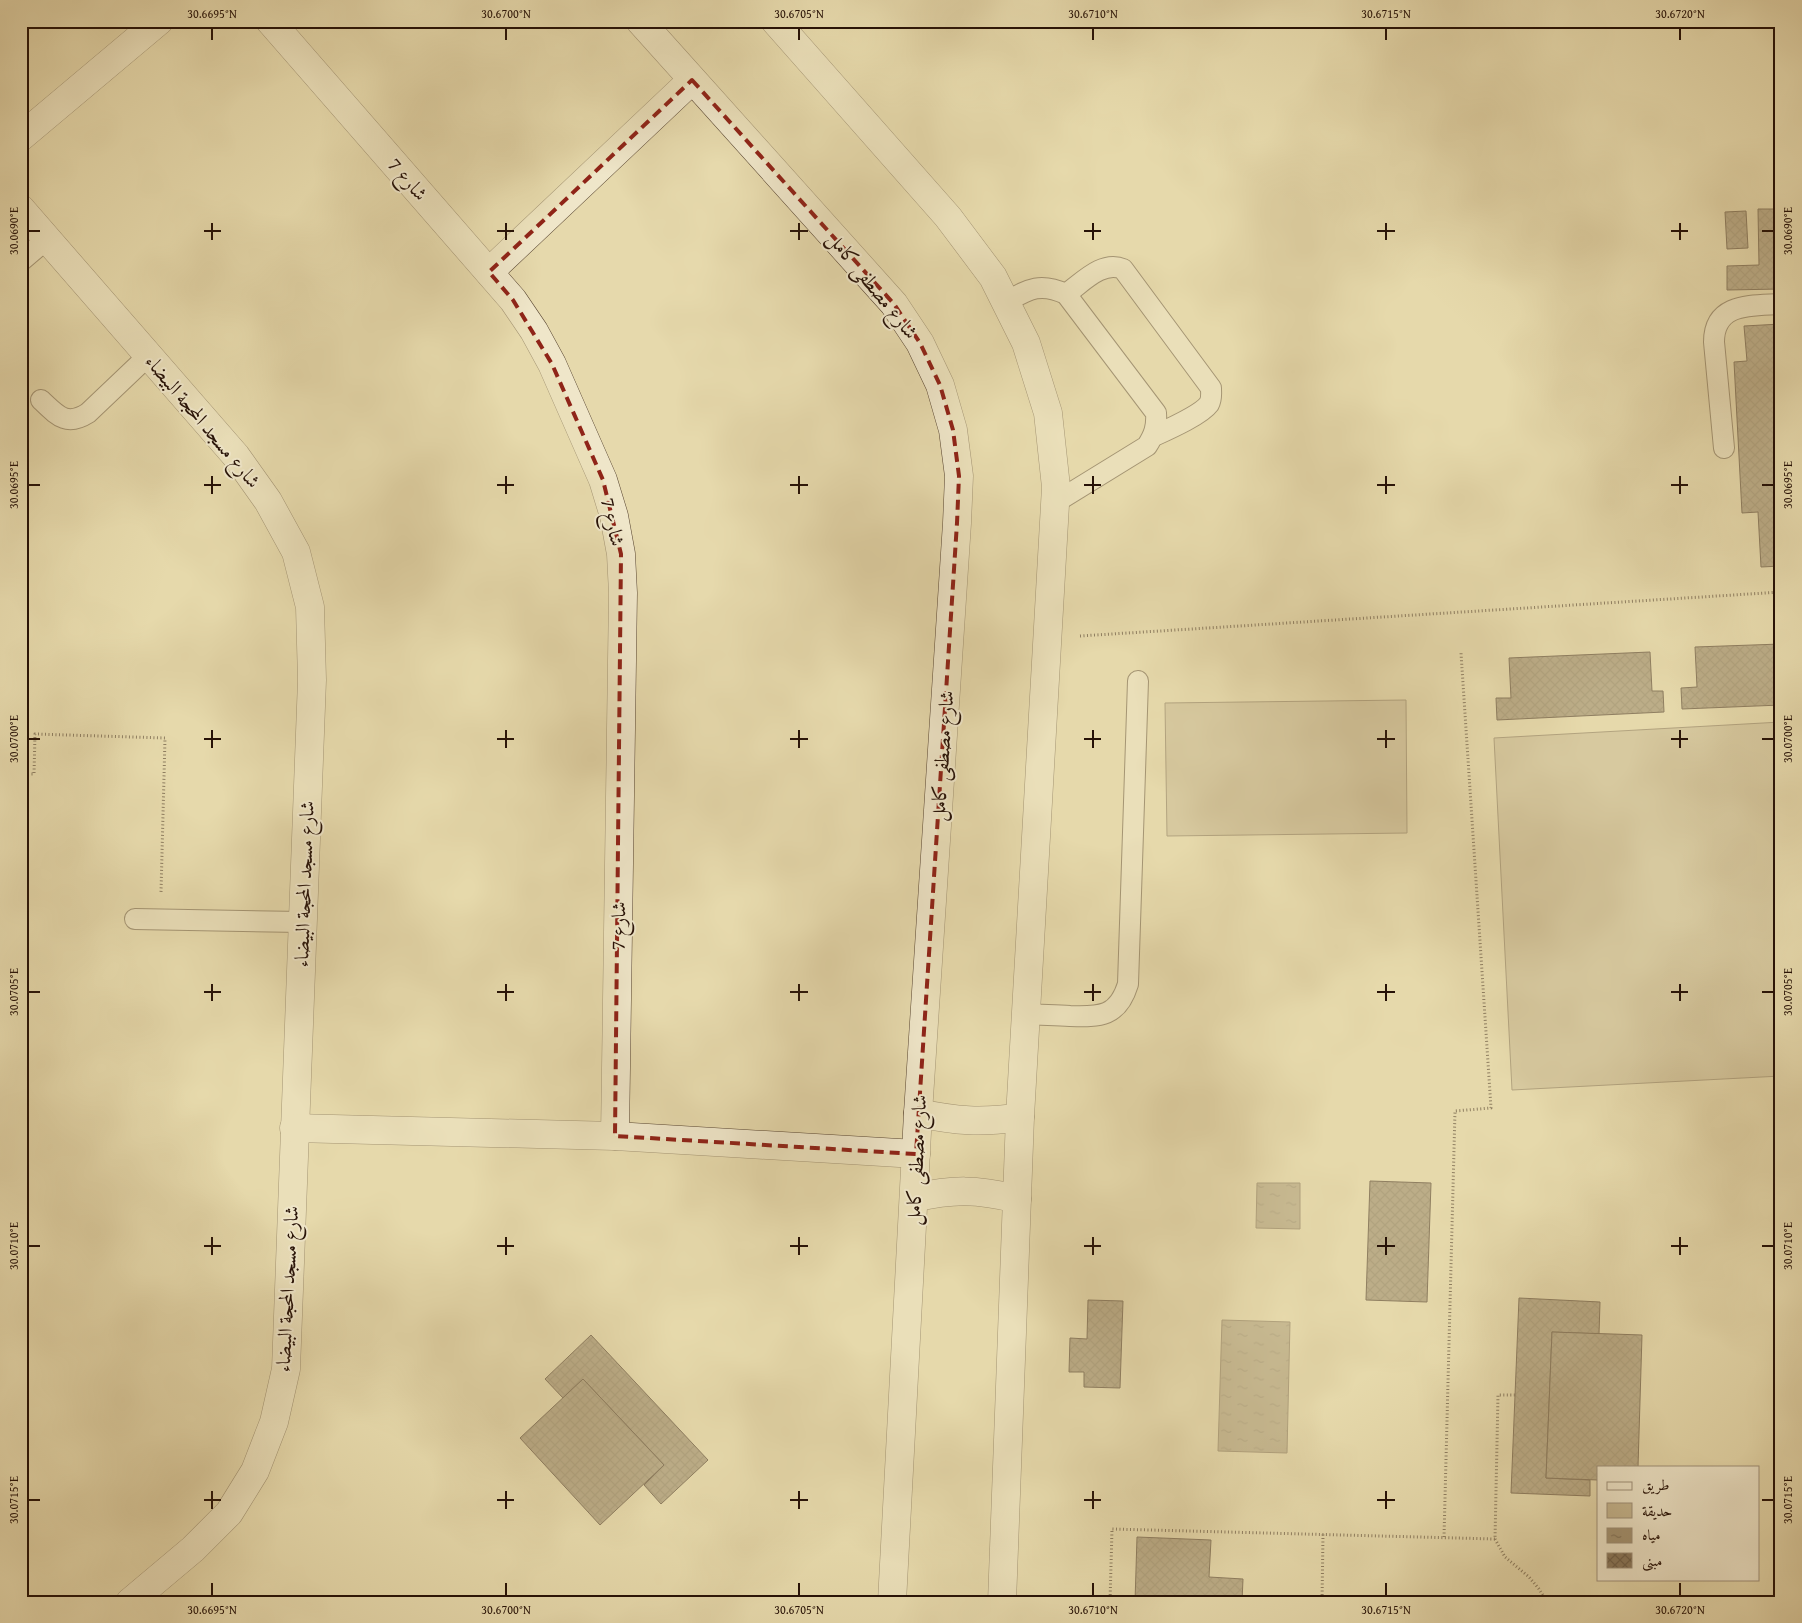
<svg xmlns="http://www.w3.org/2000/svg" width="1802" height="1623" viewBox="0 0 1802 1623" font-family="'Gentium Book Plus',Amiri,serif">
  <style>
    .park { fill: #c6b790; stroke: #76644c }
    .water { fill: url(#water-ripples); stroke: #736148 }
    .building { fill: url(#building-cross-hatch); stroke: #271207 }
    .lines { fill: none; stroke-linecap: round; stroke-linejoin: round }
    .lane-casing { stroke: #574430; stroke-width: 22 }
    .street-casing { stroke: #574430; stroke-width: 29 }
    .path { stroke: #271207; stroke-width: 3; stroke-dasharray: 1 2.5; stroke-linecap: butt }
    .lane { stroke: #efe6c9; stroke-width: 20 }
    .street { stroke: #efe6c9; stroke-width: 28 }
    .marked { fill: none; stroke: #8f2418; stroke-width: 4; stroke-dasharray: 10 6; stroke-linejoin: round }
    .ticks { fill: none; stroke: #271207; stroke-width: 2 }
    .labels { text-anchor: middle; stroke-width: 4; stroke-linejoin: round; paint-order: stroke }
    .street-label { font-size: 20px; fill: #271207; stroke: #efe6c9 }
    .neatline { fill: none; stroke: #271207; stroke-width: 2 }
    .ticks-label { font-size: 12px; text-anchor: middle; fill: #271207 }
  </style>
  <defs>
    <pattern id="water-ripples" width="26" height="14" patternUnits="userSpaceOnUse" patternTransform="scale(1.25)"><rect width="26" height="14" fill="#a59574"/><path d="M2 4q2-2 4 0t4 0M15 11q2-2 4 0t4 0" fill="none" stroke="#86785d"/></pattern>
    <pattern id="building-cross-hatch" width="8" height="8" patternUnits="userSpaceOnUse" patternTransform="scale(1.25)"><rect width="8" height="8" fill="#8a795d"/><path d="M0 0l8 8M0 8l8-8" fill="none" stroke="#71624b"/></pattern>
  </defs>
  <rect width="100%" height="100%" fill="#e6d9ac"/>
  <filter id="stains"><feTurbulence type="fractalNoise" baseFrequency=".004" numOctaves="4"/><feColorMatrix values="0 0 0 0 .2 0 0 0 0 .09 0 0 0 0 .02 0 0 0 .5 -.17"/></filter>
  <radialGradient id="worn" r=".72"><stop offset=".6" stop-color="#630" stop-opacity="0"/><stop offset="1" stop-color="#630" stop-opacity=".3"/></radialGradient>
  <g class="park">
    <polygon points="1406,700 1407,833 1167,836 1165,703"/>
    <polygon points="1781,722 1781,1076 1512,1090 1494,738"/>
  </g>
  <g class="water">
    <polygon points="1257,1183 1300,1183 1300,1229 1256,1228"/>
    <polygon points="1222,1320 1290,1322 1287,1453 1218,1451"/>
  </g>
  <g class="building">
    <polygon points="1758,209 1781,209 1781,289 1727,290 1727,266 1759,265"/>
    <polygon points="1746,211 1748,248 1727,249 1725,212"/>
    <polygon points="1781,324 1781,566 1761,567 1758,512 1742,513 1734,362 1747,361 1744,326"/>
    <polygon points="1781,644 1781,705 1682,709 1681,688 1697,687 1695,647"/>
    <polygon points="1650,652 1652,691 1663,691 1664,712 1497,720 1496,698 1511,698 1509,658"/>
    <polygon points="1370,1181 1431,1183 1427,1302 1366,1300"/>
    <polygon points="1519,1298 1600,1302 1599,1334 1552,1332 1546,1478 1590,1480 1590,1496 1511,1493"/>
    <polygon points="1088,1300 1123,1301 1120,1388 1084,1387 1084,1372 1069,1372 1070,1338 1087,1339"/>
    <polygon points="1552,1332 1642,1335 1638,1467 1598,1467 1598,1480 1546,1478"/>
    <polygon points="591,1335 708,1460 661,1504 644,1485 664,1465 583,1379 563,1398 545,1379"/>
    <polygon points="583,1379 664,1465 600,1525 520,1438"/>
    <polygon points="1137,1537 1211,1540 1209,1577 1243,1579 1242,1602 1135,1602"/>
  </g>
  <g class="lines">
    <g class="lane-casing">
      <g id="lane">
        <polyline points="21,261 47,239"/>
        <path d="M1066 294C1082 283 1102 260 1123 269L1211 388C1211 394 1212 399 1209 404 1201 415 1167 430 1154 436"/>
        <path d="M1006 302C1029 289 1040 282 1066 294L1156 413C1157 427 1154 435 1147 446L1056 502"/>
        <path d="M41 400C57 415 66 427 88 413L149 355"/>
        <path d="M1724 448 1714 342C1714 302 1752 306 1781 304"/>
        <polyline points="135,919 302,922"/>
        <path d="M1026 1014C1041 1015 1055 1015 1070 1016 1100 1017 1118 1017 1128 984L1138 681"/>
      </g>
    </g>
    <g class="street-casing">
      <g id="street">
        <polyline points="270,21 513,300 534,331 552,364 603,480 614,516 621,554 623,593 615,1136"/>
        <polyline points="640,21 894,304 920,343 940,385 953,430 959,476 957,523 918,1113 892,1602"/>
        <polyline points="775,21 948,217 993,277 1026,343 1048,413 1056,487 1020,1117 1002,1602"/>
        <polyline points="21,137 159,21"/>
        <polyline points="21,209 236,456 268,501 296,552 310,607 312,680 286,1369 274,1422 255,1471 229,1513 193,1549 130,1602"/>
        <polyline points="489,272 692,80"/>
        <path d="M918 1113C956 1121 982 1123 1020 1117"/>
        <polyline points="294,1128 615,1136 916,1154"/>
        <path d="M914 1198C953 1189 977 1189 1017 1199"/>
      </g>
    </g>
    <g class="path">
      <polyline points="1080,636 1781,592"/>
      <polyline points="21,774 34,774 35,734 165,738 161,892"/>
      <polyline points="1444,1537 1455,1111 1491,1108 1461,653"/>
      <polyline points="1495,1539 1505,1557 1529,1577 1539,1589 1547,1602"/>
      <polyline points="1110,1602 1112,1529 1495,1539 1498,1395 1515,1395"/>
      <polyline points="1322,1602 1323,1534"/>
    </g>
    <use href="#lane" class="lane"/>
    <use href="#street" class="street"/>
  </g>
  <path d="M0 0H1802V1623H0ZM692 80 894 304 920 343 940 385 953 430 959 476 957 523 916 1154 615 1136 621 554 603 480 552 364 513 300 489 272Z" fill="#e6d9ac" fill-opacity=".55" fill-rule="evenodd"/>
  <path class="marked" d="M692 80 894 304 920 343 940 385 953 430 959 476 957 523 916 1154 615 1136 621 554 603 480 552 364 513 300 489 272Z"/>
  <path class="ticks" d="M212 28V40M506 28V40M799 28V40M1093 28V40M1386 28V40M1680 28V40M212 223V240M506 223V240M799 223V240M1093 223V240M1386 223V240M1680 223V240M28 231H40M204 231H221M497 231H514M790 231H808M1084 231H1101M1377 231H1395M1671 231H1688M1762 231H1774M212 476V494M506 476V494M799 476V494M1093 476V494M1386 476V494M1680 476V494M28 485H40M204 485H221M497 485H514M790 485H808M1084 485H1101M1377 485H1395M1671 485H1688M1762 485H1774M212 730V748M506 730V748M799 730V748M1093 730V748M1386 730V748M1680 730V748M28 739H40M204 739H221M497 739H514M790 739H808M1084 739H1101M1377 739H1395M1671 739H1688M1762 739H1774M212 984V1001M506 984V1001M799 984V1001M1093 984V1001M1386 984V1001M1680 984V1001M28 992H40M204 992H221M497 992H514M790 992H808M1084 992H1101M1377 992H1395M1671 992H1688M1762 992H1774M212 1237V1255M506 1237V1255M799 1237V1255M1093 1237V1255M1386 1237V1255M1680 1237V1255M28 1246H40M204 1246H221M497 1246H514M790 1246H808M1084 1246H1101M1377 1246H1395M1671 1246H1688M1762 1246H1774M212 1491V1509M506 1491V1509M799 1491V1509M1093 1491V1509M1386 1491V1509M28 1500H40M204 1500H221M497 1500H514M790 1500H808M1084 1500H1101M1377 1500H1395M1762 1500H1774M212 1583V1596M506 1583V1596M799 1583V1596M1093 1583V1596M1386 1583V1596M1680 1583V1596"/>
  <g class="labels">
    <g class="street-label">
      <text transform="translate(408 179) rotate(49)" y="7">شارع 7</text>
      <text transform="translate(873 285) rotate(51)" y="7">شارع مصطفى كامل</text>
      <text transform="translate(203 421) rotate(50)" y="7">شارع مسجد المحجة البيضاء</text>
      <text transform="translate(613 522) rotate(77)" y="7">شارع 7</text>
      <text transform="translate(942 756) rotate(-86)" y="7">شارع مصطفى كامل</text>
      <text transform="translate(304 884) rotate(-88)" y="7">شارع مسجد المحجة البيضاء</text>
      <text transform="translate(618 926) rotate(-89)" y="7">شارع 7</text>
      <text transform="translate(916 1160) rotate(-87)" y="7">شارع مصطفى كامل</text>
      <text transform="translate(287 1289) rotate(-87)" y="7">شارع مسجد المحجة البيضاء</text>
    </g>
  </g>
  <rect width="1802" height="1623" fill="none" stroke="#e6d9ac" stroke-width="55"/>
  <rect x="1597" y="1466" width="162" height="115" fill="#efe6c9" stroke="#9f917b"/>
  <rect x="1607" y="1482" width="25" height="8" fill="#efe6c9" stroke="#9f917b"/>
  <text x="1642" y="1490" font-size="15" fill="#271207">طريق</text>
  <rect x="1607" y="1503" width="25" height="15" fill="#c6b790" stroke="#9f917b"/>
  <text x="1642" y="1516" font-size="15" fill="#271207">حديقة</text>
  <rect x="1607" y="1528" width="25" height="15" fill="url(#water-ripples)" stroke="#9f917b"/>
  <text x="1642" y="1540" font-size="15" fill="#271207">مياه</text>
  <rect x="1607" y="1553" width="25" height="15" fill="url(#building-cross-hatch)" stroke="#9f917b"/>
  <text x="1642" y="1566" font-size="15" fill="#271207">مبنى</text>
  <rect x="28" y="28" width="1746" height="1568" class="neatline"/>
  <g class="ticks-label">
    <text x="212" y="18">30.6695°N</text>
    <text x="506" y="18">30.6700°N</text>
    <text x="799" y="18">30.6705°N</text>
    <text x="1093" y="18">30.6710°N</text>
    <text x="1386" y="18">30.6715°N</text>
    <text x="1680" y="18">30.6720°N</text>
    <text transform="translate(1788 231) rotate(-90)" y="4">30.0690°E</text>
    <text transform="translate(14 231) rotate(-90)" y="4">30.0690°E</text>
    <text transform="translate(1788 485) rotate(-90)" y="4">30.0695°E</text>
    <text transform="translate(14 485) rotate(-90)" y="4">30.0695°E</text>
    <text transform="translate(1788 739) rotate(-90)" y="4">30.0700°E</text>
    <text transform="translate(14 739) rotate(-90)" y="4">30.0700°E</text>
    <text transform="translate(1788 992) rotate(-90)" y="4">30.0705°E</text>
    <text transform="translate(14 992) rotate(-90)" y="4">30.0705°E</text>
    <text transform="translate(1788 1246) rotate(-90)" y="4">30.0710°E</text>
    <text transform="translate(14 1246) rotate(-90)" y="4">30.0710°E</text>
    <text transform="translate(1788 1500) rotate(-90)" y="4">30.0715°E</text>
    <text transform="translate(14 1500) rotate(-90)" y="4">30.0715°E</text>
    <text x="212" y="1614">30.6695°N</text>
    <text x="506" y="1614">30.6700°N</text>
    <text x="799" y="1614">30.6705°N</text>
    <text x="1093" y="1614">30.6710°N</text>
    <text x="1386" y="1614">30.6715°N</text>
    <text x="1680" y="1614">30.6720°N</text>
  </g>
  <rect width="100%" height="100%" filter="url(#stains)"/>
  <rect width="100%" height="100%" fill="url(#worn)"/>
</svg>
